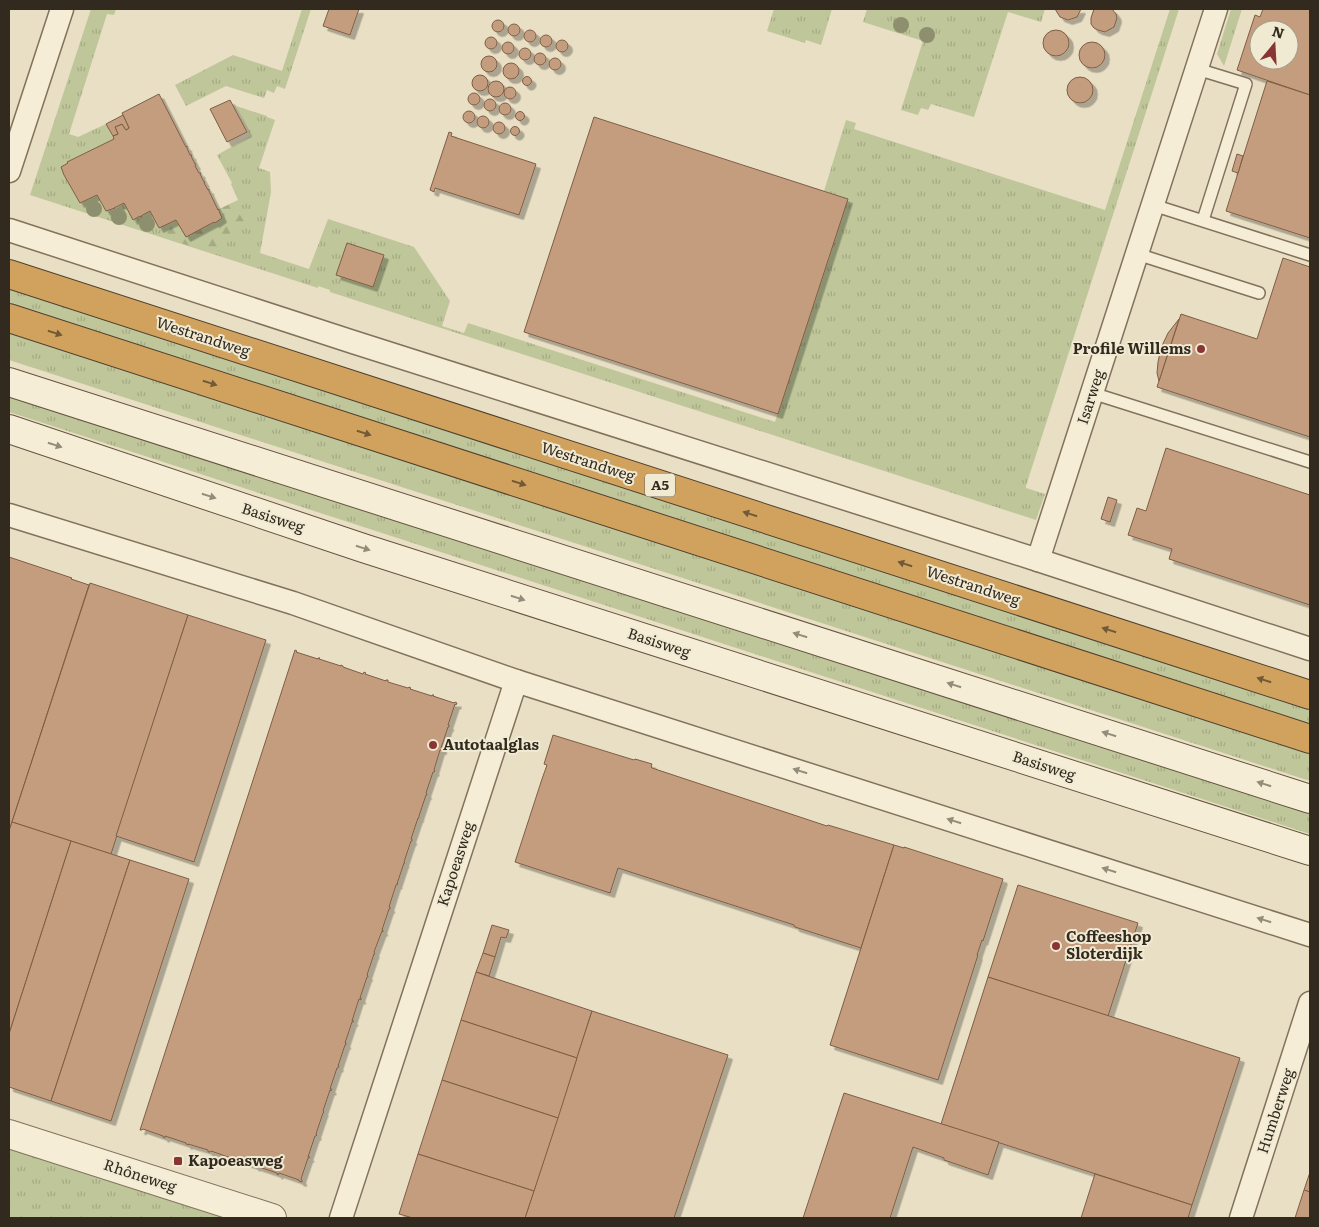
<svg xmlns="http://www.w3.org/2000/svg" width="1319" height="1227" viewBox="0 0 1319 1227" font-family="Literata,serif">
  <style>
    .grass { fill: url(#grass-tufts) }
    .forest { fill: url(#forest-firs) }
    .building { fill: #c39d7e; stroke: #7e5e45; fill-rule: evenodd; filter: url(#shadow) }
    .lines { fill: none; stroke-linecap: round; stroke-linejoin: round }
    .service-casing { stroke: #82725d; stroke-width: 14 }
    .minor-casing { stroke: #82725d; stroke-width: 25 }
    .tertiary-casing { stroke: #82725d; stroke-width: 30 }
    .secondary-casing { stroke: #645340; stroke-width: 30 }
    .motorway-casing { stroke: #504030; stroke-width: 30 }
    .service { stroke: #f5edd6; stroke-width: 11 }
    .minor { stroke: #f5edd6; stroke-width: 22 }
    .tertiary { stroke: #f5edd6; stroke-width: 28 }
    .secondary { stroke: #f5edd6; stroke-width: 28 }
    .motorway { stroke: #d0a25d; stroke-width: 28 }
    .tree { fill: #8e8f6e }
    .oneway { fill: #725a38 }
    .oneway2 { fill: #948c7a }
    .poi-dot { fill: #8a3533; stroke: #f1ead3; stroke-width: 2 }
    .labels { text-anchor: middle; stroke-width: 4; stroke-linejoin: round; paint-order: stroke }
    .shield { fill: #f1ead3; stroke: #6c6455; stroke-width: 1 }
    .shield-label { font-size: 14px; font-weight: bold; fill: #332a1f }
    .street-label { font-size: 15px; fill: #332a1f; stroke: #f1ead3 }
    .poi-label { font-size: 15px; font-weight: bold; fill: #332a1f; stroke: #f1ead3; text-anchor: start }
  </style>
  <defs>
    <pattern id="grass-tufts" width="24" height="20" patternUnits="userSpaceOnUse" patternTransform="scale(1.25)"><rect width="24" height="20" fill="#bfc699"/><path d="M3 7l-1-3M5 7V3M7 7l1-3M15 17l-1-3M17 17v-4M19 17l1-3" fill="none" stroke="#a5aa83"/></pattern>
    <pattern id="forest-firs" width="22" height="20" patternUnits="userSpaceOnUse" patternTransform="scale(1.25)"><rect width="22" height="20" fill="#bfc699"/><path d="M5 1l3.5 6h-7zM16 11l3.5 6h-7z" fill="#a5aa83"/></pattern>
    <filter id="shadow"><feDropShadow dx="4.5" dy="4.5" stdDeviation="0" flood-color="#0004"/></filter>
  </defs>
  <rect width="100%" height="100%" fill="#e9dfc4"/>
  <g class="grass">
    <polygon points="91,9 116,9 114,15 107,14 69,134 78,137 106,124 114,139 67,162 76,196 80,203 97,195 102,205 106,211 115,209 124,203 129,212 128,213 129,213 133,220 140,216 141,217 141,216 150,211 159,228 166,225 182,230 186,236 222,218 219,211 219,209 238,200 231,184 232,183 217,155 251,136 236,106 267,116 267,117 275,120 259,168 270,172 271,192 260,253 309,269 328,219 414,247 450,301 442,326 464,333 468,323 775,422 847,199 824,191 846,120 856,123 854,129 1105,210 1170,9 1179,9 1026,486 1026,488 1045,494 1036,520 330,292 330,290 318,286 318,288 30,195"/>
    <polygon points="302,9 311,9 285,89 277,86 274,93 267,90 264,98 226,86 186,106 175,85 233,55 282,71"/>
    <polygon points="774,9 832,9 821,45 806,40 805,43 767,31"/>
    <polygon points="867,9 1045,9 1041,22 1008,12 974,117 931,104 928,110 921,108 918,115 901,110 923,41 863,22"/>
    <polygon points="1231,9 1242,9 1224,66 1217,54"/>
    <polygon points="9,286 1310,703 1310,781 9,360"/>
    <polygon points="9,392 1310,813 1310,834 9,412"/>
    <polygon points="9,1147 226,1218 9,1218"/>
  </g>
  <polygon class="forest" points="232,203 244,221 219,243 216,254 171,240 163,226 176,220 186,236 222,218 218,210"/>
  <g class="building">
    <polygon points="329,9 359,9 350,35 323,26"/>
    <polygon points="1055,9 1081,9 1077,17 1068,20 1060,17"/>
    <polygon points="1094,9 1112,9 1116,14 1117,18 1114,27 1105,32 1098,30 1094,28 1091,24 1091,18"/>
    <path d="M1263 9H1310V95L1237 70 1255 15 1260 17ZM1259 30H1289V60H1259Z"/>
    <circle cx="498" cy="26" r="6"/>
    <circle cx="514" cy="30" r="6"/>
    <circle cx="1056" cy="43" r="13"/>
    <circle cx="530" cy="36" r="6"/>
    <circle cx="546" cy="41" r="6"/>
    <circle cx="491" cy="43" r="6"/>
    <circle cx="562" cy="46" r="6"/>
    <circle cx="508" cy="48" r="6"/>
    <circle cx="1092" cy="55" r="13"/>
    <circle cx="525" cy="54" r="6"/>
    <circle cx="540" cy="59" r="6"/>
    <circle cx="489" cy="64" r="8"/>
    <circle cx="555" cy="64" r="6"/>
    <circle cx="511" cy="71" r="8"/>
    <circle cx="480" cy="83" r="8"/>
    <circle cx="527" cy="81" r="4.5"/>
    <circle cx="1080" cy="90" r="13"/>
    <polygon points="1267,81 1310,95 1310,238 1226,211"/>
    <circle cx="496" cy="89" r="8"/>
    <circle cx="510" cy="93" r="6"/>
    <circle cx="474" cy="99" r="6"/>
    <polygon points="159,94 186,147 187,146 187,148 190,155 192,155 191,156 195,164 196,164 195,166 199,173 201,173 200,174 204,182 205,182 204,183 208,190 209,189 209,191 218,210 219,209 219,211 222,218 215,223 214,222 186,237 176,220 159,228 150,211 141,216 141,217 140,216 133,220 124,203 114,208 115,208 106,211 97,195 80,203 64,175 61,167 68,163 67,162 114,139 113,136 118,134 115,127 122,124 126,130 129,128 122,113"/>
    <circle cx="490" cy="105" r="6"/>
    <polygon points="230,100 247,132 227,142 210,109"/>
    <circle cx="505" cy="109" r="6"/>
    <circle cx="469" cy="117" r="6"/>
    <circle cx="520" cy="116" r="4.5"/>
    <polygon points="123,115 129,128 126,130 122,124 115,127 118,134 113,136 106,124"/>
    <circle cx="483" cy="122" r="6"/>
    <polygon points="594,117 848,199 778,414 524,332"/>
    <circle cx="499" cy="128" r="6"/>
    <circle cx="515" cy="131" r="4.5"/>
    <polygon points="449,132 452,133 451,136 536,164 519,215 435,188 434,192 430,190"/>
    <polygon points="1237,154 1243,156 1238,173 1232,171"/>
    <polygon points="347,243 384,255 373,287 336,275"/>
    <polygon points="1283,258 1310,267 1310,266 1310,437 1157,387 1181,314 1257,339"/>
    <polygon points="1179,319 1159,381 1157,373 1158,362 1161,348 1168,333"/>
    <polygon points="1166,448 1310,495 1310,605 1169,559 1172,549 1128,535 1137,508 1146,511"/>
    <polygon points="1108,497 1117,500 1110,522 1101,519"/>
    <polygon points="9,557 72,578 71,579 89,585 9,831"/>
    <polygon points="90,583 188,615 111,854 12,822"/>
    <polygon points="188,615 266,640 194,862 116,836"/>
    <polygon points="295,650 297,651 296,652 318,659 318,658 320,658 319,659 341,666 341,665 343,666 343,667 363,674 364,672 366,673 365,674 386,681 386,680 388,680 388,682 408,688 409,687 411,688 410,689 432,696 432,695 434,695 433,696 454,703 455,702 457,703 456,705 455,704 448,725 449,725 449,727 448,727 441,748 442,748 442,750 440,750 434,770 435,771 434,772 433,772 426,793 427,794 427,795 426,795 419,816 419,818 418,818 411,839 412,839 412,841 411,841 404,862 405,863 404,863 397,884 398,884 396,885 389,907 390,907 390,909 389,909 382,930 383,930 383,932 382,931 374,952 375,954 374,954 367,975 368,976 368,977 367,977 360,998 361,998 361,1000 359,999 352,1021 354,1021 353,1022 352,1022 345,1043 346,1043 346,1045 345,1045 338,1066 339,1066 338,1068 337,1068 330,1089 332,1089 331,1091 330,1090 323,1111 324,1112 323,1113 316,1134 317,1135 316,1136 315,1136 308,1157 310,1157 309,1158 308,1158 301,1179 302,1180 302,1182 299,1181 299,1180 279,1173 278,1175 277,1174 277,1173 256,1166 255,1167 254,1166 254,1165 234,1159 233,1160 231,1159 231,1158 211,1151 210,1152 208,1152 208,1150 188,1144 188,1145 186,1144 186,1143 165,1136 165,1138 163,1137 163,1136 143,1129 142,1130 140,1130"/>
    <polygon points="553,735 634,760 635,759 652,764 651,767 652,768 827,826 828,825 894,845 861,948 795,927 794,925 618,868 610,893 515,862 542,779 547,765 544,764"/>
    <polygon points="12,822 71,841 9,1034 9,831"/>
    <polygon points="71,841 130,860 51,1101 9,1087 9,1034"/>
    <polygon points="894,845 904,848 904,847 1003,879 983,941 982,940 977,955 978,955 938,1080 830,1045"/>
    <polygon points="130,860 189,879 111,1121 51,1101"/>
    <polygon points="1018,885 1138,923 1108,1016 988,977"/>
    <polygon points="492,925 509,930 506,938 501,937 495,957 483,953"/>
    <polygon points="483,953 495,957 489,976 476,972"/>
    <polygon points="476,972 592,1011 577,1058 461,1020"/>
    <polygon points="988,977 1240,1058 1192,1205 941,1124"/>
    <polygon points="592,1011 728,1055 674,1218 525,1218"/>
    <polygon points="461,1020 577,1058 558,1118 442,1080"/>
    <polygon points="442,1080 558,1118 534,1191 418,1154"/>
    <polygon points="844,1093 999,1142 988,1175 944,1160 944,1158 913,1147 890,1218 803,1218"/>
    <polygon points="418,1154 534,1191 525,1218 413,1218 399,1214"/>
    <polygon points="1310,1172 1310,1192 1304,1190"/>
    <polygon points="1095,1174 1192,1205 1188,1218 1081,1218"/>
    <polygon points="1304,1190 1310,1192 1310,1218 1295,1218"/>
  </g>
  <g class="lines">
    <g class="service-casing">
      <g id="service">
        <polyline points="1197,69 1246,84 1203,220"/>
        <polyline points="1153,205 1310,255"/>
        <polyline points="1137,254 1259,293"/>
        <polyline points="1092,393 1310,462"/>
      </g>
    </g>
    <g class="minor-casing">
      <g id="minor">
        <polyline points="9,171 62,9"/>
        <polyline points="9,230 353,342 1038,560 1310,649"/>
        <polyline points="9,515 293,603 516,681 1310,935"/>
        <polyline points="1038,560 1216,9"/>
        <polyline points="341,1218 516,681"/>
        <polyline points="1241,1218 1310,1003"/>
      </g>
    </g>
    <g class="tertiary-casing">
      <polyline id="tertiary" points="9,1134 272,1218"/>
    </g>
    <g class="secondary-casing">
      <g id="secondary">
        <polyline points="9,382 1310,799"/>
        <polyline points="9,429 363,548 1310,851"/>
      </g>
    </g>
    <g class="motorway-casing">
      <g id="motorway">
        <polyline points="9,274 1310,695"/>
        <polyline points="9,318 1310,739"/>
      </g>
    </g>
    <use href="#service" class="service"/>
    <use href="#minor" class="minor"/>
    <use href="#tertiary" class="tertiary"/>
    <use href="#secondary" class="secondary"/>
    <use href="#motorway" class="motorway"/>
  </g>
  <g class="tree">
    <circle cx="901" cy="25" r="8"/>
    <circle cx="927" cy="35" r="8"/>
    <circle cx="94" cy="209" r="8"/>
    <circle cx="119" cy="217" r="8"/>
    <circle cx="147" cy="224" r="8"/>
  </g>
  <defs><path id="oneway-solid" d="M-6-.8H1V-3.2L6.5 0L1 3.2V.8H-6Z" transform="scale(1.25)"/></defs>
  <g class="oneway">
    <use href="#oneway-solid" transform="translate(55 333) rotate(18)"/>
    <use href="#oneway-solid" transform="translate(210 383) rotate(18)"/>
    <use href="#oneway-solid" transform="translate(364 433) rotate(18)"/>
    <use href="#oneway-solid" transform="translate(519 483) rotate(18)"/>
    <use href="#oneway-solid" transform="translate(750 514) rotate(-162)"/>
    <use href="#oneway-solid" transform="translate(905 564) rotate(-162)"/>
    <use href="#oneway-solid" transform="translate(1109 630) rotate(-162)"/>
    <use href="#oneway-solid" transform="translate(1264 680) rotate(-162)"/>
  </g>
  <g class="oneway2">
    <use href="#oneway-solid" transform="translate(55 445) rotate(18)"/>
    <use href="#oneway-solid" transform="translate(209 496) rotate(18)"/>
    <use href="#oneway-solid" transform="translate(363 548) rotate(18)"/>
    <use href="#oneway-solid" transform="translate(518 598) rotate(18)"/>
    <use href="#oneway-solid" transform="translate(800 635) rotate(-162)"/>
    <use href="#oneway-solid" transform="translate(954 685) rotate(-162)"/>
    <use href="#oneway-solid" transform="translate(1109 734) rotate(-162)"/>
    <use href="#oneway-solid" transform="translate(800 771) rotate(-162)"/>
    <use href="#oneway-solid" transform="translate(1264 784) rotate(-162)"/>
    <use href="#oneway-solid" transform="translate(954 821) rotate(-162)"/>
    <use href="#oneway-solid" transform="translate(1109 870) rotate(-162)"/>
    <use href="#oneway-solid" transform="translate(1264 920) rotate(-162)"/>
  </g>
  <g class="poi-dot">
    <circle cx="1201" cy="349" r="5"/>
    <circle cx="433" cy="745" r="5"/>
    <circle cx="1056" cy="946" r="5"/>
    <rect x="173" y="1156" width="10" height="10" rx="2.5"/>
  </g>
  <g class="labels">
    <rect class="shield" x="645" y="473.5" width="30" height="23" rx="4"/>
    <g class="shield-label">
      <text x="660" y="490">A5</text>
    </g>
    <g class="street-label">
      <text transform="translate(203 337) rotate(18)" y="5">Westrandweg</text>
      <text transform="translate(1091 397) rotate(-72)" y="5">Isarweg</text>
      <text transform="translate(588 462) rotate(18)" y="5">Westrandweg</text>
      <text transform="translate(273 518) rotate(18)" y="5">Basisweg</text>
      <text transform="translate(973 586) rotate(18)" y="5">Westrandweg</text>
      <text transform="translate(659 643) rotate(18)" y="5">Basisweg</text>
      <text transform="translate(1044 766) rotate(18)" y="5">Basisweg</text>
      <text transform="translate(456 864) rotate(-72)" y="5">Kapoeasweg</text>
      <text transform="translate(1276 1111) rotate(-72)" y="5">Humberweg</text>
      <text transform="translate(140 1176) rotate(18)" y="5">Rhôneweg</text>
    </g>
    <g class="poi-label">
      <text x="1191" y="354" text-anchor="end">Profile Willems</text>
      <text x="443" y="750">Autotaalglas</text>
      <text x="1066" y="942">Coffeeshop<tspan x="1066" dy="17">Sloterdijk</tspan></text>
      <text x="188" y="1166">Kapoeasweg</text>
    </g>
  </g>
  <rect width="1319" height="1227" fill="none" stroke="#332a1f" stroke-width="20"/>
  <g transform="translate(1274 45) rotate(18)"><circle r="24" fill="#f1ead3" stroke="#a59d8b"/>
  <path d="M0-4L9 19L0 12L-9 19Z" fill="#8a3533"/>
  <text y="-8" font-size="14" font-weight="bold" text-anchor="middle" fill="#332a1f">N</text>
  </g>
</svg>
